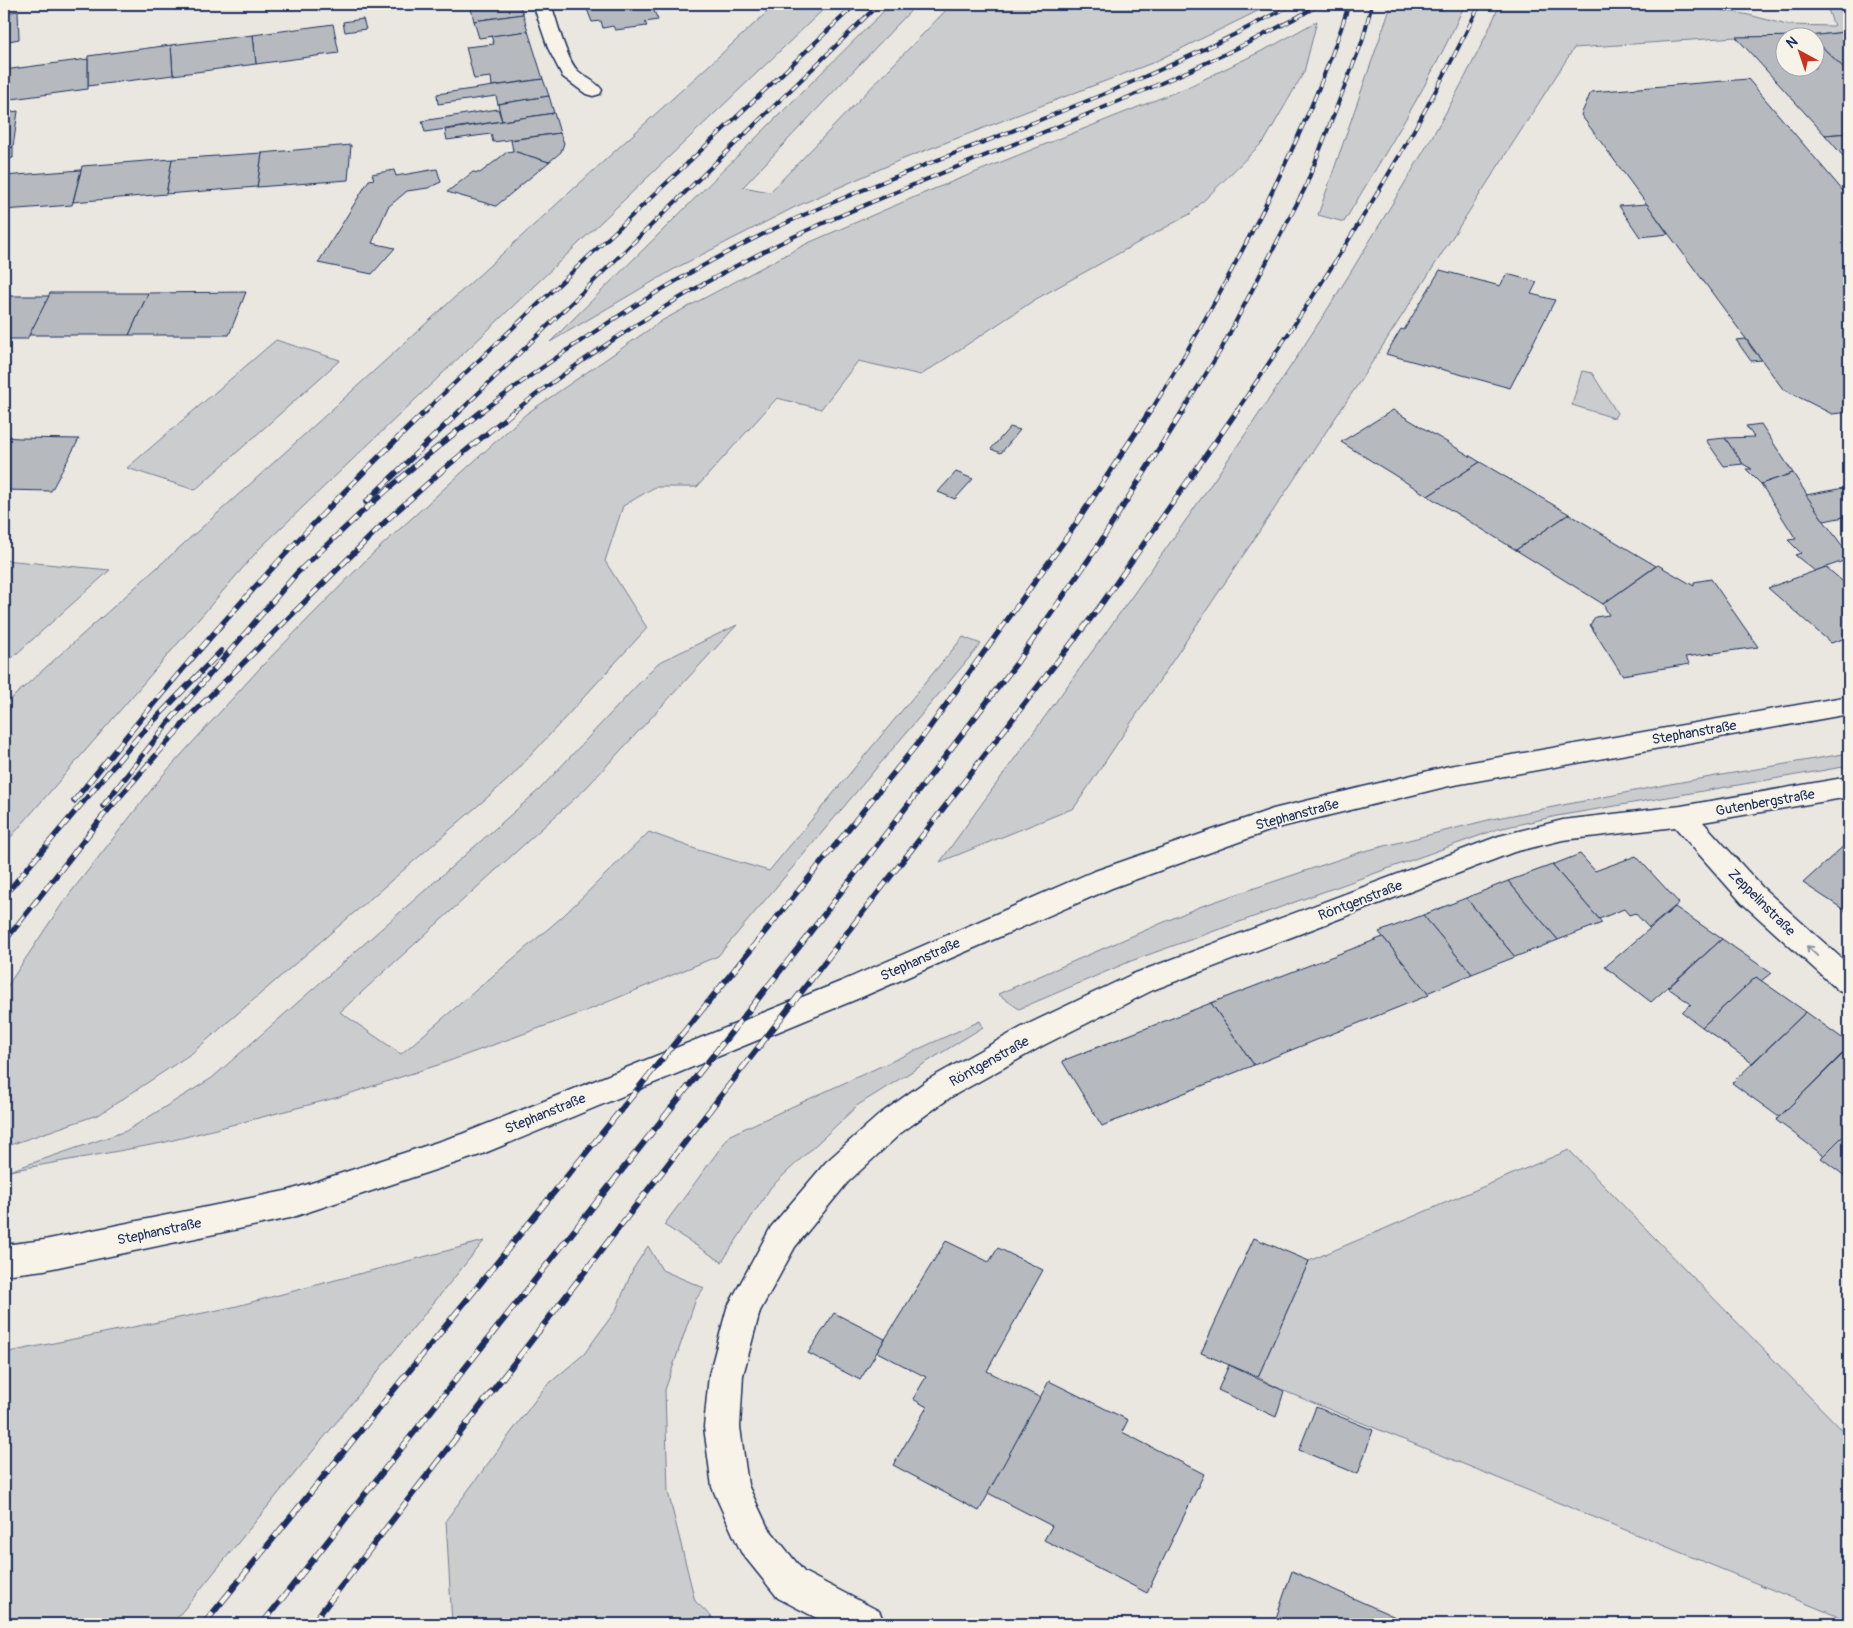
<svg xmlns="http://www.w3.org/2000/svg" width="1853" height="1628" viewBox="0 0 1853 1628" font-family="Pangolin,sans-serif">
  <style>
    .green { fill: #cbcccd; stroke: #737e96 }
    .building { fill: #b6babf; stroke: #1b2f5e }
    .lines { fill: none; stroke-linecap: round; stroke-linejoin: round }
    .street-casing { stroke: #1b2f5e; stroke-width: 3 }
    .secondary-casing { stroke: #1b2f5e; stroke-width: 3 }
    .street { fill: #f7f3e8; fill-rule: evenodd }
    .secondary { fill: #f7f3e8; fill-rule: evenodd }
    .rail-far2-casing { stroke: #1b2f5e; stroke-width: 4 }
    .rail-far1-casing { stroke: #1b2f5e; stroke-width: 5.5 }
    .rail-casing { stroke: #1b2f5e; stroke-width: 6 }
    .rail-far2 { stroke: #f7f3e8; stroke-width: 2.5; stroke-dasharray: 8; stroke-linecap: butt }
    .rail-far1 { stroke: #f7f3e8; stroke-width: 4; stroke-dasharray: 11; stroke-linecap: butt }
    .rail { stroke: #f7f3e8; stroke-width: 4.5; stroke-dasharray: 14; stroke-linecap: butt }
    .oneway { stroke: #8991a3 }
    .labels { text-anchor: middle; stroke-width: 4; stroke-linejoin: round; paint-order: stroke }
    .street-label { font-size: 14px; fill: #1b2f5e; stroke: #f7f3e8 }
  </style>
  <rect width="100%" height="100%" fill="#eae7e0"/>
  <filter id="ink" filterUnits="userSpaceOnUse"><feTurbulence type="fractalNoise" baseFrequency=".02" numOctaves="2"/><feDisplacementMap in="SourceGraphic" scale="10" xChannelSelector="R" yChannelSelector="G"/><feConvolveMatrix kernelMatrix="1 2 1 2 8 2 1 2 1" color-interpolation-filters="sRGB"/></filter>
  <g filter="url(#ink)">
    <g class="green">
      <polygon points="776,4 829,4 260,548 4,845 4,705 248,486"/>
      <polygon points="891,4 917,4 743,187 770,192 952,4 1272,4 1152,63 898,161 793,208 676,268 550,342"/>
      <path d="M1400 4H1465C1432 80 1386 151 1344 222L1318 215 1391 6 1399 7Z"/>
      <path d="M1500 4H1688L1749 15 1787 25 1834 26 1826 4H1849V31L1810 36 1736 37 1574 48 1360 381 1074 808 940 862C1088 655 1243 452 1374 234 1419 159 1466 84 1500 4Z"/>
      <polygon points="1317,21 1304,72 1265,140 1190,214 1036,299 921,375 858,361 821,409 777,398 697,487 655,487 623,506 605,561 647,628 511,777 192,1053 100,1114 4,1147 4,991 64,901 163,775 261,667 368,558 526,414 663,320 808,243 924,193 1188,87 1276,44"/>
      <polygon points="276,340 340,360 195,490 127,468"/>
      <polygon points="1582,371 1592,373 1617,413 1614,418 1572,405"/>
      <polygon points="4,560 110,570 4,665"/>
      <polygon points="737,625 585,789 340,1012 401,1054 562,917 649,832 698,850 769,871 963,637 981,644 718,956 586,1011 441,1064 339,1097 162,1143 9,1171 126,1131 212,1078 540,789 658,663"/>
      <polygon points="1849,753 1849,766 1557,816 1498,829 1131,961 1019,1009 998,994 1199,907 1361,852 1492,819 1670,784"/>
      <polygon points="980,1021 983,1027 858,1105 771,1187 722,1262 664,1225 730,1135"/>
      <polygon points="1569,1150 1849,1437 1849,1621 1284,1391 1258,1377 1309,1261"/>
      <polygon points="484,1241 172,1624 4,1624 4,1353 233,1307"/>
      <polygon points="648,1246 662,1270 704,1288 696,1299 665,1390 668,1492 695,1601 719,1624 452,1624 446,1520 545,1387 584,1354 616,1310 633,1269"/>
    </g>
    <g class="building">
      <polygon points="470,4 519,4 523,14 474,21"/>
      <polygon points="585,4 651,4 658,20 645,22 647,26 615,30 613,26 603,28 601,21 592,22"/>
      <polygon points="18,11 19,39 4,42 4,13"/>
      <polygon points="523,14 528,31 479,38 474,21"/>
      <polygon points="363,19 366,29 345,32 343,22"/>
      <polygon points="333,24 339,53 256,64 253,35"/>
      <polygon points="528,31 543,79 492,86 491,77 474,79 466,47 494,44 491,36"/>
      <polygon points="1845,32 1849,35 1849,73 1816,41 1816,38 1810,36"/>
      <polygon points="253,35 256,64 173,75 171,45"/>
      <polygon points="1810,36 1812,38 1786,38 1786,68 1816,68 1816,41 1849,73 1849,133 1825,135 1736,37"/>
      <polygon points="171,45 173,75 88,86 88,56"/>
      <polygon points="88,59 88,89 4,100 4,70"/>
      <polygon points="543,79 549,96 498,104 496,96 438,104 437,94"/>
      <polygon points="1748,79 1849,198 1849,412 1832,414 1783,389 1581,115 1591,92"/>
      <polygon points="549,96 554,113 502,121 498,104"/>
      <polygon points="498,109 502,121 425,132 422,121"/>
      <polygon points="18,111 13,147 4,149 4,113"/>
      <polygon points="554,113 560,133 493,142 491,134 447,140 445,130"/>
      <polygon points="560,133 564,143 561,152 549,162 513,151 511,140"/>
      <polygon points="1849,133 1849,163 1825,135"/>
      <polygon points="351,145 348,180 257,187 262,153"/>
      <polygon points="13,147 13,158 4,160 4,149"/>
      <polygon points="513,151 549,162 496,206 447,192 473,172 480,173 507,152"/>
      <polygon points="262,153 257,187 166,194 172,159"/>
      <polygon points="172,159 166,194 73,202 82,166"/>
      <polygon points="437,169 441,182 428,188 407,191 388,207 372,243 395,248 372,274 318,263 369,180 374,179 372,174 394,170 396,176"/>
      <polygon points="81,170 72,205 4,210 4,176"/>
      <polygon points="1647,204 1668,234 1640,237 1619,206"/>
      <polygon points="1440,270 1500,286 1507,274 1537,282 1531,294 1555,300 1510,388 1386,354 1401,329 1404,330"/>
      <polygon points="246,292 229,335 129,335 148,293"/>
      <polygon points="50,293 148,293 129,335 29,335"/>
      <polygon points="4,296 49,296 27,339 4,339"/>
      <polygon points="1746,339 1753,350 1762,360 1751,361 1736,340"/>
      <polygon points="1393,410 1480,462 1428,496 1341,442"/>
      <polygon points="1761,424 1793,473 1761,484 1746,469 1752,469 1743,464 1725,438 1754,437 1746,426"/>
      <polygon points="1010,427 1020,430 1001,453 991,449"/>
      <polygon points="4,437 20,438 79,439 51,491 4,490"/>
      <polygon points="1725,438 1743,464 1724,466 1706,440"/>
      <polygon points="1480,462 1569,514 1516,550 1428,496"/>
      <polygon points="956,472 973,479 955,499 938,492"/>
      <polygon points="1793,473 1824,521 1849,555 1849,559 1815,571 1795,555 1801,553 1788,540 1796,539 1761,484"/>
      <polygon points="1849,487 1849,516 1824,521 1806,495"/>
      <polygon points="1569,514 1656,566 1603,604 1516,550"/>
      <polygon points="1658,565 1694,586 1694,582 1711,579 1758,647 1685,657 1690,664 1622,675 1590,625 1595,617 1609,615 1603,604"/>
      <polygon points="1826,567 1849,587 1849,637 1831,643 1768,588"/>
      <polygon points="1849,841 1849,913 1803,883"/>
      <polygon points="1580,854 1595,871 1636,856 1679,903 1649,928 1635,913 1629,915 1624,909 1599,919 1552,865"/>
      <polygon points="1552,865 1599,919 1602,923 1558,940 1508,881"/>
      <polygon points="1508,881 1558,940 1515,957 1466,898"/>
      <polygon points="1466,898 1515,957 1472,974 1423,915"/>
      <polygon points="1675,907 1722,939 1651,1002 1605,967"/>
      <polygon points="1423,915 1472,974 1427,993 1379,932"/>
      <polygon points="1383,937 1429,995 1254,1065 1211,1003"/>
      <polygon points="1722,939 1771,973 1761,981 1756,977 1702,1027 1682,1012 1691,1004 1668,988"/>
      <polygon points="1756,977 1806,1012 1752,1063 1702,1027"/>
      <polygon points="1211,1003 1254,1065 1102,1126 1062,1061"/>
      <polygon points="1806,1012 1849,1043 1849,1047 1779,1117 1732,1083"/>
      <polygon points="1843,1054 1849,1058 1849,1130 1824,1156 1776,1120"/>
      <polygon points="1849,1130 1849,1179 1821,1158"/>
      <polygon points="1254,1238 1309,1261 1258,1377 1201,1353"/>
      <polygon points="946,1241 989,1262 998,1248 1043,1270 987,1371 1041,1398 979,1511 893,1465 927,1407 913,1399 926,1377 877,1352"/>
      <polygon points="834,1313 885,1339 860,1380 808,1353"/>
      <polygon points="1229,1365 1284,1391 1276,1417 1218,1390"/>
      <polygon points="1049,1381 1128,1420 1122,1432 1204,1474 1147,1593 1044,1540 1052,1526 988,1493"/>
      <polygon points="1316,1407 1373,1430 1358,1474 1299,1450"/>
      <polygon points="1292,1571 1411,1624 1274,1624"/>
    </g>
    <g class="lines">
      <g class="street-casing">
        <g id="street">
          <path d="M533 4H551C557 21 566 58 577 70 585 78 596 81 602 90L600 94 593 96 586 94 563 77 548 48Z"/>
          <polygon points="1849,777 1849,797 1703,822 1762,887 1849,965 1849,995 1839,991 1742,903 1675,827 1563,840 1514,852 1153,990 1044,1045 951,1097 902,1132 848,1182 795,1247 760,1311 743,1375 740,1427 748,1485 767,1526 804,1572 879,1611 885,1624 828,1624 778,1598 741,1552 717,1499 712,1487 704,1427 709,1375 727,1308 771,1227 826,1162 880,1114 929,1079 1022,1027 1133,974 1499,836 1563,820 1681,806"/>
        </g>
      </g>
      <g class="secondary-casing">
        <polygon id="secondary" points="1849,696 1849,714 1449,786 1277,828 1112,888 862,997 480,1155 290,1218 44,1270 4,1275 4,1245 44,1240 290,1190 462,1134 842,981 1092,872 1273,809 1449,766"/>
      </g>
      <use href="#street" class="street"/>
      <use href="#secondary" class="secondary"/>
      <g class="rail-far2-casing">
        <g id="rail-far2">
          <polyline points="424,412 856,4"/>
          <polyline points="459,412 879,4"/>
          <path d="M481 412C580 338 683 270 797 218 900 172 1007 135 1111 91 1174 65 1234 36 1293 4"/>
          <path d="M513 412C601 344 694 284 795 236 969 155 1154 99 1321 4"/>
          <path d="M1150 412C1191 347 1228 279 1263 210 1296 143 1327 76 1349 4"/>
          <polyline points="1182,412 1222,348 1305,188 1362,42 1372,4"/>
          <path d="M1236 412C1325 281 1411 147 1480 4"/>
        </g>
      </g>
      <g class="rail-far1-casing">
        <g id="rail-far1">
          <polyline points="366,502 460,411"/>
          <path d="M74 801C183 664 299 532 426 411"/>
          <polyline points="103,806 169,722 297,573 362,512 418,463 482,411"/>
          <polyline points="4,896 138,737 221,651"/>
          <polyline points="4,942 103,816 193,713 389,518 445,468 514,411"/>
          <polyline points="756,943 922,738 1067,537 1150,411"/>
          <polyline points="802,943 1016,664 1098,546 1183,411"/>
          <polyline points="839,943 1098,609 1237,411"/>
        </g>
      </g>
      <g class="rail-casing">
        <g id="rail">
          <polyline points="204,1624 757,942"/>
          <polyline points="262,1624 803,942"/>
          <polyline points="312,1624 840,942"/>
        </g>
      </g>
      <use href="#rail-far2" class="rail-far2"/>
      <use href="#rail-far1" class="rail-far1"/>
      <use href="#rail" class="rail"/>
    </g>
    <defs><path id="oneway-shaft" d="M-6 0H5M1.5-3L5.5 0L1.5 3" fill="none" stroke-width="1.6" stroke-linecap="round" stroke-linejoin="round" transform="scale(1.25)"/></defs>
    <use class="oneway" href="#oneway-shaft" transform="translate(1812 951) rotate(-137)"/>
  </g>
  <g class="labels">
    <g class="street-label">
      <text transform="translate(1694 732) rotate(-10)" y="5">Stephanstraße</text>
      <text transform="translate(1765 802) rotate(-10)" y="5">Gutenbergstraße</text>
      <text transform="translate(1297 814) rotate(-15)" y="5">Stephanstraße</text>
      <text transform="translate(1360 900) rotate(-21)" y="5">Röntgenstraße</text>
      <text transform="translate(1762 902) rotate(45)" y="5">Zeppelinstraße</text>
      <text transform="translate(920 959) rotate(-24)" y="5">Stephanstraße</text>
      <text transform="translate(989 1061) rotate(-29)" y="5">Röntgenstraße</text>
      <text transform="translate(545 1113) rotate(-22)" y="5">Stephanstraße</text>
      <text transform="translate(159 1231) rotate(-12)" y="5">Stephanstraße</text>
    </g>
  </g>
  <rect width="1853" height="1628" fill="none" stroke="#f7f3e8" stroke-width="20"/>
  <rect x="10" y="10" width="1833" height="1608" fill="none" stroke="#1b2f5e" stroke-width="2" filter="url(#ink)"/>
  <g transform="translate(1800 52) rotate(320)"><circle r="24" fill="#f7f3e8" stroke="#9fa5b1"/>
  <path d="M0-4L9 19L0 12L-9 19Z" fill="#c8321e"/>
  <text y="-8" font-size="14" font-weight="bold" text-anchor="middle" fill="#1b2f5e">N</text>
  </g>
</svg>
